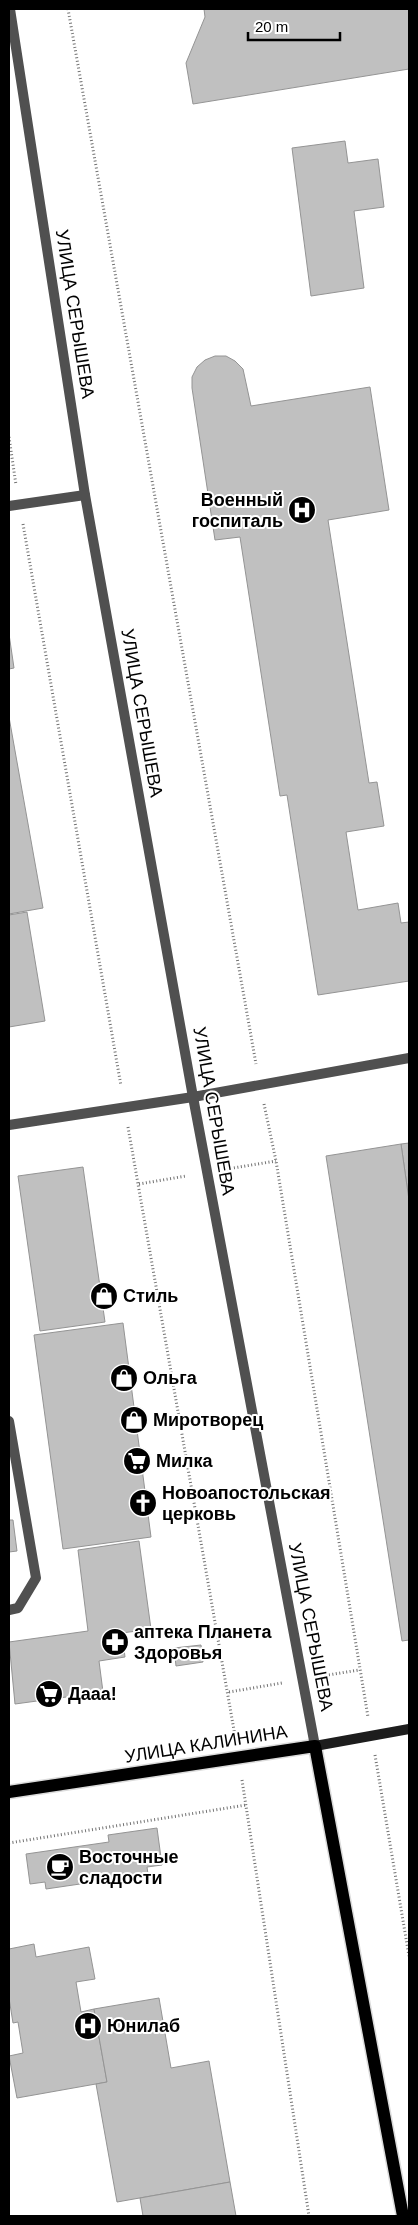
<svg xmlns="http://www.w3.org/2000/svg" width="418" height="2225" viewBox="0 0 418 2225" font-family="Arial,sans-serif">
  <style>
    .building { fill: #c0c0c0; stroke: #949494 }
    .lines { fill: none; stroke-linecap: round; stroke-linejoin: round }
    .primary-casing { stroke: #dbdbdb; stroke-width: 15 }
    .path { stroke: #727272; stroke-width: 3; stroke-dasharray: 1 2.5; stroke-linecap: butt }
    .service { stroke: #505050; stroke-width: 10 }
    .minor { stroke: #505050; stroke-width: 10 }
    .tertiary { stroke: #505050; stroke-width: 10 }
    .secondary { stroke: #1d1d1d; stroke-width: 10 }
    .primary { stroke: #000; stroke-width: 12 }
    .labels { text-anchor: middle; stroke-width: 4; stroke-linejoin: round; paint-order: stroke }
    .street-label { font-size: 18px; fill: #000; stroke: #fff }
    .poi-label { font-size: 18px; font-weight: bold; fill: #000; stroke: #fff; text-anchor: start }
  </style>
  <rect width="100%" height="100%" fill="#fff"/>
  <g class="building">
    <polygon points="204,9 409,9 409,69 193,104 186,63 205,17"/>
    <polygon points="345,141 348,163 378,159 384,207 354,211 364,288 311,296 292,148"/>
    <polygon points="215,356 226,356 235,361 243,369 251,406 370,387 389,510 328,520 369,783 377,782 384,826 346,832 358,910 398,903 401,923 409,922 409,981 318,995 287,795 280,796 240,537 215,540 192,388 192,377 197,367 205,360"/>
    <polygon points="9,634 14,668 9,669"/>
    <polygon points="9,717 43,908 9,914"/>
    <polygon points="27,912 45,1021 9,1027 9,915"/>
    <polygon points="409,1143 409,1200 401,1144"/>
    <polygon points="401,1144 409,1200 409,1640 402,1641 326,1156"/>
    <polygon points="83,1167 105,1322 40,1331 18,1176"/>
    <polygon points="123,1323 151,1537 63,1549 34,1335"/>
    <polygon points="9,1520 13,1520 17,1551 9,1552"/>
    <polygon points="139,1541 151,1629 122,1633 125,1657 99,1661 103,1692 15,1704 9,1642 88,1631 78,1550"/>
    <polygon points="201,1645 203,1662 176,1666 174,1648"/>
    <polygon points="157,1828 162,1865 147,1867 148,1874 46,1889 45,1882 30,1884 26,1854 109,1842 108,1835"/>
    <polygon points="34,1944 36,1957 89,1947 95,1979 76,1982 81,2012 94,2009 107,2082 17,2098 9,2056 23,2053 18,2022 13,2023 9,1998 9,1949"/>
    <polygon points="159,1998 171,2068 209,2061 230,2182 117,2202 96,2084 107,2082 94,2009"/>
    <polygon points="230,2182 236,2216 143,2216 140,2198"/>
  </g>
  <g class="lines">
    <g class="primary-casing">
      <polyline id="primary" points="9,1792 315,1746 403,2216"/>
    </g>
    <g class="path">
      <polyline points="68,9 256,1064"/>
      <polyline points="9,437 16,485"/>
      <polyline points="23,524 121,1086"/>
      <polyline points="264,1104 276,1161 368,1717"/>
      <polyline points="128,1127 235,1736"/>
      <polyline points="227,1169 276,1161"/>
      <polyline points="139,1184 186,1176"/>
      <polyline points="322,1676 359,1670"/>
      <polyline points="229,1692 282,1683"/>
      <polyline points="375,1755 409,1956"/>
      <polyline points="242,1780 309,2216"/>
      <polyline points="9,1843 246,1805"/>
    </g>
    <polyline class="service" points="9,1421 36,1578 18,1608 9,1610"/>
    <g class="minor">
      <polyline points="10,9 85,495"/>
      <polyline points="9,1125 193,1097 409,1058"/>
    </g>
    <polyline class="tertiary" points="9,506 85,495 193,1097 315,1746"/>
    <polyline class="secondary" points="315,1746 409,1729"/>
    <use href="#primary" class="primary"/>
  </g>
  <defs>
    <g id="hospital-disc" transform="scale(1.4375)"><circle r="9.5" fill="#000" stroke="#fff"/><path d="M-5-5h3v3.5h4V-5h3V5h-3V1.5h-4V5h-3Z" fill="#fff"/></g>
    <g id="shop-disc" transform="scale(1.4375)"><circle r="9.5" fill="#000" stroke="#fff"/><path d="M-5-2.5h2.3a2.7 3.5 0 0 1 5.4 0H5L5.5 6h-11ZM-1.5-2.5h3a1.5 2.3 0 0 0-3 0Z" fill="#fff"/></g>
    <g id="supermarket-disc" transform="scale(1.4375)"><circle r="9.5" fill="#000" stroke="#fff"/><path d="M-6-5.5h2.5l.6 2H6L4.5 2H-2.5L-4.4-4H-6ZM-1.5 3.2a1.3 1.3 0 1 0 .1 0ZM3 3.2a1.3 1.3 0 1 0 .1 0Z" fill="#fff"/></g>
    <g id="church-disc" transform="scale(1.4375)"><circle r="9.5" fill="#000" stroke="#fff"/><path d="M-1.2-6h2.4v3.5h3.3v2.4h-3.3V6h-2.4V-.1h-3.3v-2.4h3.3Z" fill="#fff"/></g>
    <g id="pharmacy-disc" transform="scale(1.4375)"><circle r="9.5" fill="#000" stroke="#fff"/><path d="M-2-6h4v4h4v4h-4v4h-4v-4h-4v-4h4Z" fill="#fff"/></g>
    <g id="cafe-disc" transform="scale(1.4375)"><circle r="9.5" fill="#000" stroke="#fff"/><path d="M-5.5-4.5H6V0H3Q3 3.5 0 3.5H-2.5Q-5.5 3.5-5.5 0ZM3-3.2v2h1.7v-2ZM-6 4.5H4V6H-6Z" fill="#fff"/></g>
  </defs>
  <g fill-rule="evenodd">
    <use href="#hospital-disc" x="302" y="510"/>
    <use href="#shop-disc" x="104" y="1296"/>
    <use href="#shop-disc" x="124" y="1378"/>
    <use href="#shop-disc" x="134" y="1420"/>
    <use href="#supermarket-disc" x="137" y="1461"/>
    <use href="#church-disc" x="143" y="1503"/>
    <use href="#pharmacy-disc" x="115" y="1642"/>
    <use href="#supermarket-disc" x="49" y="1694"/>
    <use href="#cafe-disc" x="60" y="1867"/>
    <use href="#hospital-disc" x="88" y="2026"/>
  </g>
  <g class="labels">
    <g class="street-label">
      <text transform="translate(75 314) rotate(81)" y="6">УЛИЦА СЕРЫШЕВА</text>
      <text transform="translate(142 713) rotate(80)" y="6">УЛИЦА СЕРЫШЕВА</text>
      <text transform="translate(214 1111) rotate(80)" y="6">УЛИЦА СЕРЫШЕВА</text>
      <text transform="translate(311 1627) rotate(79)" y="6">УЛИЦА СЕРЫШЕВА</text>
      <text transform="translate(206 1744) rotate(-9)" y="6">УЛИЦА КАЛИНИНА</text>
    </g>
    <g class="poi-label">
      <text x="283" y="506" text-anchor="end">Военный<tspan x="283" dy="21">госпиталь</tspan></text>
      <text x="123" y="1302">Стиль</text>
      <text x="143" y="1384">Ольга</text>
      <text x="153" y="1426">Миротворец</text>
      <text x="156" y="1467">Милка</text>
      <text x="162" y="1499">Новоапостольская<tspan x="162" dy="21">церковь</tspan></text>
      <text x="134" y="1638">аптека Планета<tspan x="134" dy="21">Здоровья</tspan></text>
      <text x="68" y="1700">Дааа!</text>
      <text x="79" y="1863">Восточные<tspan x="79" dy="21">сладости</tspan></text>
      <text x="107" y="2032">Юнилаб</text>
    </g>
  </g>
  <rect width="418" height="2225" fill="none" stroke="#000000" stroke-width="20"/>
  <path d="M248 32v8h92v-8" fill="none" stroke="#000000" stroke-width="2.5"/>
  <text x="255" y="32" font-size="15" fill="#000000" stroke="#ffffff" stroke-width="4" paint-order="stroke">20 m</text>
</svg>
